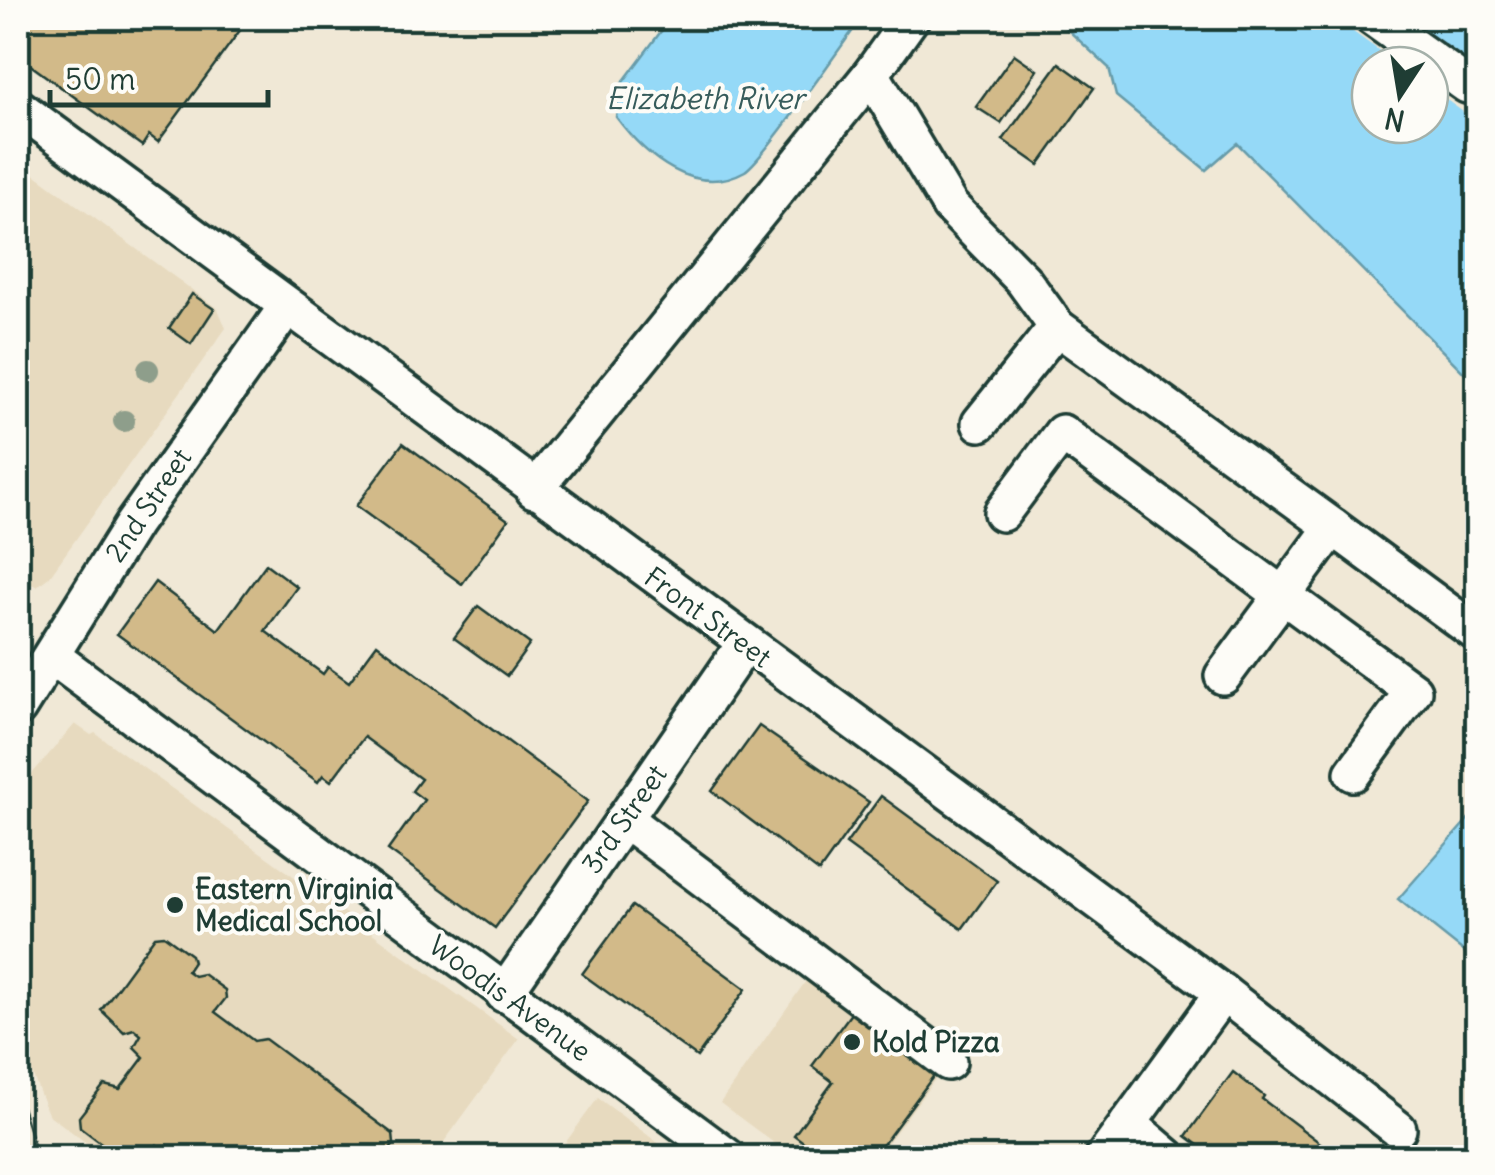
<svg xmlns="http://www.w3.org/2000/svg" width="1495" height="1175" viewBox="0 0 1495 1175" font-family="Delius,sans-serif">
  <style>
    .built { fill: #e7dabf }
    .water { fill: #95d9f7; stroke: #669ba9; stroke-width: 2.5; fill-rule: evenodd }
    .pier { fill: #f0e8d6 }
    .building { fill: #d2ba89; stroke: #1f3d34; stroke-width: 2.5 }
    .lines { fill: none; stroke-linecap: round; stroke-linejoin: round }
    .minor-casing { stroke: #1f3d34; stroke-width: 42 }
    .minor { stroke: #fdfcf7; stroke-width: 35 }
    .tram { stroke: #1f3d34; stroke-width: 2.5 }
    .tree { fill: #8e9e8b }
    .poi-dot { fill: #1f3d34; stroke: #fdfcf7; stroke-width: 4 }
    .labels { text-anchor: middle; stroke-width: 8; stroke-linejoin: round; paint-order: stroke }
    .street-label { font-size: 28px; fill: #1f3d34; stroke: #fdfcf7 }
    .poi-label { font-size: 28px; font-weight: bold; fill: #1f3d34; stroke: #fdfcf7; text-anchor: start }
    .water-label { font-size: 30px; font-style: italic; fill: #375c5b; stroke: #fdfcf7 }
  </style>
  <rect width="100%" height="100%" fill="#f0e8d6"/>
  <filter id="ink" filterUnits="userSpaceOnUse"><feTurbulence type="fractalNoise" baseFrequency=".01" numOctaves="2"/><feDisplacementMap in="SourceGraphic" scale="20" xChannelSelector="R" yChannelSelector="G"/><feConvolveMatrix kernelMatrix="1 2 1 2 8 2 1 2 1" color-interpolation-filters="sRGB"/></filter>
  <g filter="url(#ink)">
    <g class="built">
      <polygon points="18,162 218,309 226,328 49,577 37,586 18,580"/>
      <polygon points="75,724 91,735 95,733 519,1039 433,1157 105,1157 48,1114 22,1048 18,1020 18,790"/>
      <polygon points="815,968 945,1066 877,1157 793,1157 720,1103"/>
      <polygon points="598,1098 677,1157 555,1157"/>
    </g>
    <g class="water">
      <path d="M671 18H862C842 44 764 159 745 171 695 199 645 156 616 117L620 86Z"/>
      <path d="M1055 18H1477V386L1237 143 1206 170 1116 96 1109 68ZM1370 65H1430V125H1370Z"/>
      <polygon points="1477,809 1477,962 1398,899"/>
    </g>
    <polygon class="pier" points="1334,18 1406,18 1477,70 1477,99 1466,114 1430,88 1430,65 1399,65"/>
    <g class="building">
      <polygon points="18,18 249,18 158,142 149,135 142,146 18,56"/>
      <polygon points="1014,54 1037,70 1001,123 976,107"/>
      <polygon points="1059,63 1094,88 1039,165 1003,140"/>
      <polygon points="192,294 214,309 191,344 169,328"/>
      <polygon points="403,443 508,520 462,584 356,506"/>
      <polygon points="266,564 297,587 265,631 323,674 328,667 349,682 377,644 588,801 495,928 388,850 424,800 412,791 421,779 364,737 331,781 323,775 318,782 117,634 155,582 218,630"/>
      <polygon points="478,606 530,644 507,676 454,638"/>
      <polygon points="759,726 869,802 819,872 712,791"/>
      <polygon points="881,796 997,881 962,929 846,844"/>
      <polygon points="632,906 746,989 697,1057 582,974"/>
      <polygon points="164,935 191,955 193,962 187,971 194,976 203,974 225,990 226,998 215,1012 254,1041 265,1039 393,1134 394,1144 384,1158 169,1158 157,1145 148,1158 121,1158 80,1127 79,1117 104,1085 120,1089 144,1057 134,1047 141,1035 134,1029 124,1032 101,1010 155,936"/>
      <polygon points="852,1012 935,1074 873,1158 825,1158 794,1135 833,1082 812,1066"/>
      <polygon points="1233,1072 1264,1096 1262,1099 1340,1158 1215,1158 1186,1136"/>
    </g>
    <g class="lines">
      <g class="minor-casing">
        <g id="minor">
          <polyline points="1373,18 1467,85"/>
          <polyline points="871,74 950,206 1023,280 1057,327"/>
          <polyline points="18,107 1223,993 1398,1129"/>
          <polyline points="980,423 1057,327 1333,527 1223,676"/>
          <polyline points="534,490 871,74 911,18"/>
          <polyline points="1002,513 1062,433 1413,691 1353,773"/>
          <polyline points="1333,527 1478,634"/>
          <polyline points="53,657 729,1158"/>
          <polyline points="18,708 133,524 286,308"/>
          <polyline points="624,819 948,1062"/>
          <polyline points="504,994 745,644"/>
          <polyline points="1128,1123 1169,1158"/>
          <polyline points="1103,1158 1223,993"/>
        </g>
      </g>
      <use href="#minor" class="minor"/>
      <g class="tram">
        <polyline points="18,1094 38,1158"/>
        <polyline points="18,1156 18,1158"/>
      </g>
    </g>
    <g class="tree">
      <circle cx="148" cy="370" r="11"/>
      <circle cx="124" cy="421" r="11"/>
    </g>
  </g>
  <g class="poi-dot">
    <circle cx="175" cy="905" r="10"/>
    <circle cx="852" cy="1042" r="10"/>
  </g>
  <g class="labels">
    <g class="street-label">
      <text transform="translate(148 505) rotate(-56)" y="10">2nd Street</text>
      <text transform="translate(708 617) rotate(36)" y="10">Front Street</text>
      <text transform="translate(624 819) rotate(-55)" y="10">3rd Street</text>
      <text transform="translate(510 998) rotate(36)" y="10">Woodis Avenue</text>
    </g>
    <g class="poi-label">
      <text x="195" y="899">Eastern Virginia<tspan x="195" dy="32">Medical School</tspan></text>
      <text x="872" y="1052">Kold Pizza</text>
    </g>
    <g class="water-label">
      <text x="705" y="109">Elizabeth River</text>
    </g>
  </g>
  <rect width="1495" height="1175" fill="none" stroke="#fdfcf7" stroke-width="60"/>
  <rect x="30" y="30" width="1435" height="1115" fill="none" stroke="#1f3d34" stroke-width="4" filter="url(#ink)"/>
  <g transform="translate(1400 95) rotate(192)"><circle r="48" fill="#fdfcf7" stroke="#a4b0a9" stroke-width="2.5"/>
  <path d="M0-8L18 38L0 25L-18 38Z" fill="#1f3d34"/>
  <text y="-15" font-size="28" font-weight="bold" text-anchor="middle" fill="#1f3d34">N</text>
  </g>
  <path d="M50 90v15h218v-15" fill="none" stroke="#1f3d34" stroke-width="5"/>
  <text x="65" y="90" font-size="30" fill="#1f3d34" stroke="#fdfcf7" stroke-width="8" paint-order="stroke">50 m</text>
</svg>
